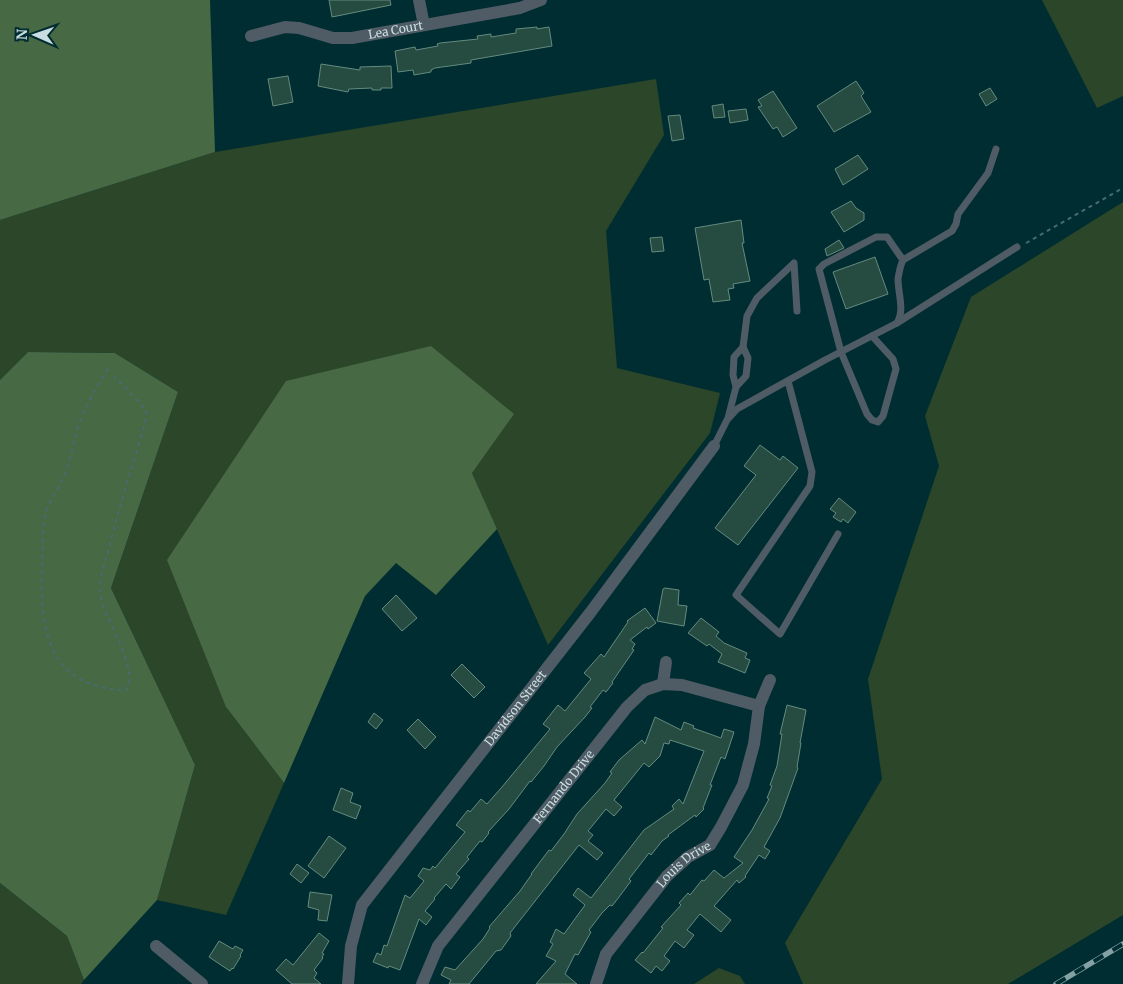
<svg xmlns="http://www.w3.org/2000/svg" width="1123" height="984" viewBox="0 0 1123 984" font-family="Merriweather,serif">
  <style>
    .green { fill: #2b4629 }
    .forest { fill: #476944 }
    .building { fill: #264b41; stroke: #648b7f }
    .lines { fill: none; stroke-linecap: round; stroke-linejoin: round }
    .path { stroke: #476b6f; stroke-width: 2; stroke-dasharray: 4 4; stroke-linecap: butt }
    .service { stroke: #4f5c65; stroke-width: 7 }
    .minor { stroke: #4f5c65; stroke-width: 12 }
    .rail-casing { stroke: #84a1a5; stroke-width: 5.5 }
    .rail { stroke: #002d31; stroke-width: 4; stroke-dasharray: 11; stroke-linecap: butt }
    .labels { text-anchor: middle; stroke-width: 4; stroke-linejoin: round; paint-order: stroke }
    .street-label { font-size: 12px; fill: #c9dee1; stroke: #002d31 }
  </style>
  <rect width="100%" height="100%" fill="#002d31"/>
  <g class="green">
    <polygon points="1042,0 1123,0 1123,96 1097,108"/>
    <polygon points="656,79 664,135 606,231 617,368 720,393 710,433 548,645 472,473 226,707 284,783 226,915 157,900 195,765 111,588 178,392 115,353 28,352 0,380 0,220 215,152"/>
    <polygon points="1123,202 1123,915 1008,984 803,984 785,943 882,779 868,679 939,466 925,416 971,297"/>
    <polygon points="0,883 67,936 84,980 81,984 0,984"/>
    <polygon points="719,968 740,976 745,984 694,984"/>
  </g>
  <g class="forest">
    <polygon points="0,0 210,0 215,152 0,220"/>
    <polygon points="431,346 514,414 472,473 497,529 436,595 396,563 365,596 284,783 226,707 167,560 286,381"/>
    <polygon points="28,352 115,353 178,392 111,588 195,765 157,900 84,980 67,936 0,883 0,380"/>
  </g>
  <g class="building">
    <polygon points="329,0 390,0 391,5 332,17"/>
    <polygon points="537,27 537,29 549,27 552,46 471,60 471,63 435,68 431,70 431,72 414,75 413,70 398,72 395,51 415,47 416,50 438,46 437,44 440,43 478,39 477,36 491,34 491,37 516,33 516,29"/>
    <polygon points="321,64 360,70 360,67 391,66 392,88 381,88 381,90 372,90 372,88 349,89 348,92 318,86"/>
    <polygon points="288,76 293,102 273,106 268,79"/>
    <polygon points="856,81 864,93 861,96 871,112 834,132 817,106"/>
    <polygon points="990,88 997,99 986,106 979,94"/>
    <polygon points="773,91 797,128 783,137 777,127 773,129 758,107 762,106 758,100"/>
    <polygon points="723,104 725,117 714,118 712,106"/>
    <polygon points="746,109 748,120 730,123 728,111"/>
    <polygon points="680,115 684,139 672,141 668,116"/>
    <polygon points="858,155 868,169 843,185 835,169"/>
    <polygon points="851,201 856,208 864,213 864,220 844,232 831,212"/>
    <polygon points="741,220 744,243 742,243 750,281 733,284 734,288 728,289 730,300 713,302 709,279 704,280 695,228"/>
    <polygon points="662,237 664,251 652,252 650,238"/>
    <polygon points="839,240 844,248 827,256 825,249"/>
    <polygon points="875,257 888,294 846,309 833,272"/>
    <polygon points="760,445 780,460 783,456 798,468 738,545 715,528 756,475 744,466"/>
    <polygon points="839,498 856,512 848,523 843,519 841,522 833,517 836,513 830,509"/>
    <polygon points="665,588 679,590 678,605 687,606 684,626 657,621 663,589"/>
    <polygon points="396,595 417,618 402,631 382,609"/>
    <polygon points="645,608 656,623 648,629 647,627 630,640 635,644 632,649 634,650 612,682 613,683 606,692 603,690 590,707 592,708 585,717 557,747 544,766 531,782 530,781 509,809 488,832 489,833 482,842 480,841 467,857 469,859 456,874 460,877 451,889 446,884 434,898 435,899 425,911 432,917 426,925 419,919 400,970 389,966 388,968 373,962 377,953 381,955 384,945 387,946 405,895 410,898 424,881 418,876 423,868 430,870 433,866 435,868 465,832 456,825 468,810 470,812 481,799 487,804 502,787 550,729 543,724 558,705 565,711 591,679 584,673 601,654 604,657 628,622 627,621"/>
    <polygon points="701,618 719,632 716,636 724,643 747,653 745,658 750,660 745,673 718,662 722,654 709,644 707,646 688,633"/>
    <polygon points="462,664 485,687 474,698 451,675"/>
    <polygon points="787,705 806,710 800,743 801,743 797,767 798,768 780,818 764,847 770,851 765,859 759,855 745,876 746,877 739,883 737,880 714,906 731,920 721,932 700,914 687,930 694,935 684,948 675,941 664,956 670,961 662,971 656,966 651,973 635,960 642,952 643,953 663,928 661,927 681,905 679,903 688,893 690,895 702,880 704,881 714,870 724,878 743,863 734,857 752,830 769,799 767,798 772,786 770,785 777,766 782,734 780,734"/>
    <polygon points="374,713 383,720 376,729 368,722"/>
    <polygon points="655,717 681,730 684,722 694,726 693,728 721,738 724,729 734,732 725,759 721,757 710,785 712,785 703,808 704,809 696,817 695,815 668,835 669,836 662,841 651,855 649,853 629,879 631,881 619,897 612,906 610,905 602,913 589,930 591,932 578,955 575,954 565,974 577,984 536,984 556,961 546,956 553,944 550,942 556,929 564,934 585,905 573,895 578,888 591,898 644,830 674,809 672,806 679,799 683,804 704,751 670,740 669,744 664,743 660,756 649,767 644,763 614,800 622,807 614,816 606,809 588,831 593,835 588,841 603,853 597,860 579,845 510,933 511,936 501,950 496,951 469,984 449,984 451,980 441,975 445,967 455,970 483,939 490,928 489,927 520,891 532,874 531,874 549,850 551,851 564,834 577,814 605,783 612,773 610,772 619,760 642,740 645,744"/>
    <polygon points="418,719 436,737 425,749 407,730"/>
    <polygon points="341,788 353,793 350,802 361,806 356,819 333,810"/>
    <polygon points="329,836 346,848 324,878 308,866"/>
    <polygon points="297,864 309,873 301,883 290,874"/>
    <polygon points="310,892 332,895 327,921 318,920 319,910 308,907"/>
    <polygon points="319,933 329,941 322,953 324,954 322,957 323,958 314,970 317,973 314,978 321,984 292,984 276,970 286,959 293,965"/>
    <polygon points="219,941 233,949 235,946 243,950 240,955 241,956 233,969 232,968 230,971 209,957"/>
  </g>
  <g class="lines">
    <g class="path">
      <polyline points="1026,243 1123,188"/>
      <path d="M108 369C96 387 87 404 79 423 73 440 72 458 65 474 60 487 50 499 46 512 42 527 43 546 42 561 40 608 41 671 97 686 107 688 116 691 126 690 141 670 102 616 100 593 99 580 104 565 108 552 118 509 132 467 145 424L146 412 141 404 114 376"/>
    </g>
    <g class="service">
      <polyline points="897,323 1017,247"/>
      <polyline points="872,336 893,359 896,369 883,416 878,422 872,420 867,414 841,352 819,269 824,264 876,237 887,237 903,260"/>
      <polyline points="743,347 747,316 757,298 794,263 797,311"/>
      <polyline points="788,381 812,472 810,486 736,595 780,634 838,534"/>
      <polyline points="728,418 736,387 746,376 748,358 743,347 734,357 733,375 736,387"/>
      <path d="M714 446 727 420 737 409 825 360 897 323C905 310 898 294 898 279 899 273 900 266 903 260L952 231 956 224 958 214 988 173 996 149"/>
    </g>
    <g class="minor">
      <polyline points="419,0 424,25"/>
      <path id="s1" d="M251 36 285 27 299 28 333 38H352L520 8 541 0"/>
      <polyline points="663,684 666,662"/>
      <polyline points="156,946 202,984"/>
      <path id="s2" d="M348 984 351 946 362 905 590 613 714 446"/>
      <path id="s3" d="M422 984 438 946 627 707 645 690 663 684 682 685 759 706"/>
      <path id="s4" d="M596 984 606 954 667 876 688 857 710 845 721 827 743 785 754 744 759 706 770 680"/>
    </g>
    <g class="rail-casing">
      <polyline id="rail" points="1056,984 1123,944"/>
    </g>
    <use href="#rail" class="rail"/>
  </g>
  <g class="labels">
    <g class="street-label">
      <text dy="4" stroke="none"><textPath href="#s1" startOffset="148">Lea Court</textPath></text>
      <text dy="4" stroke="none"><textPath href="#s2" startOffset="330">Davidson Street</textPath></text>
      <text dy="4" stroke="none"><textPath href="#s3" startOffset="244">Fernando Drive</textPath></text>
      <text dy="4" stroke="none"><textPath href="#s4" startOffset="151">Louis Drive</textPath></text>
    </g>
  </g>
  <g transform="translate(35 35) rotate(272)" stroke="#002d31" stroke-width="4" paint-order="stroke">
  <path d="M0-4L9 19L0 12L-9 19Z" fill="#c9dee1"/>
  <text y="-8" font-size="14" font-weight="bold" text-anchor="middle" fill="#c9dee1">N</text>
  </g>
</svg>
